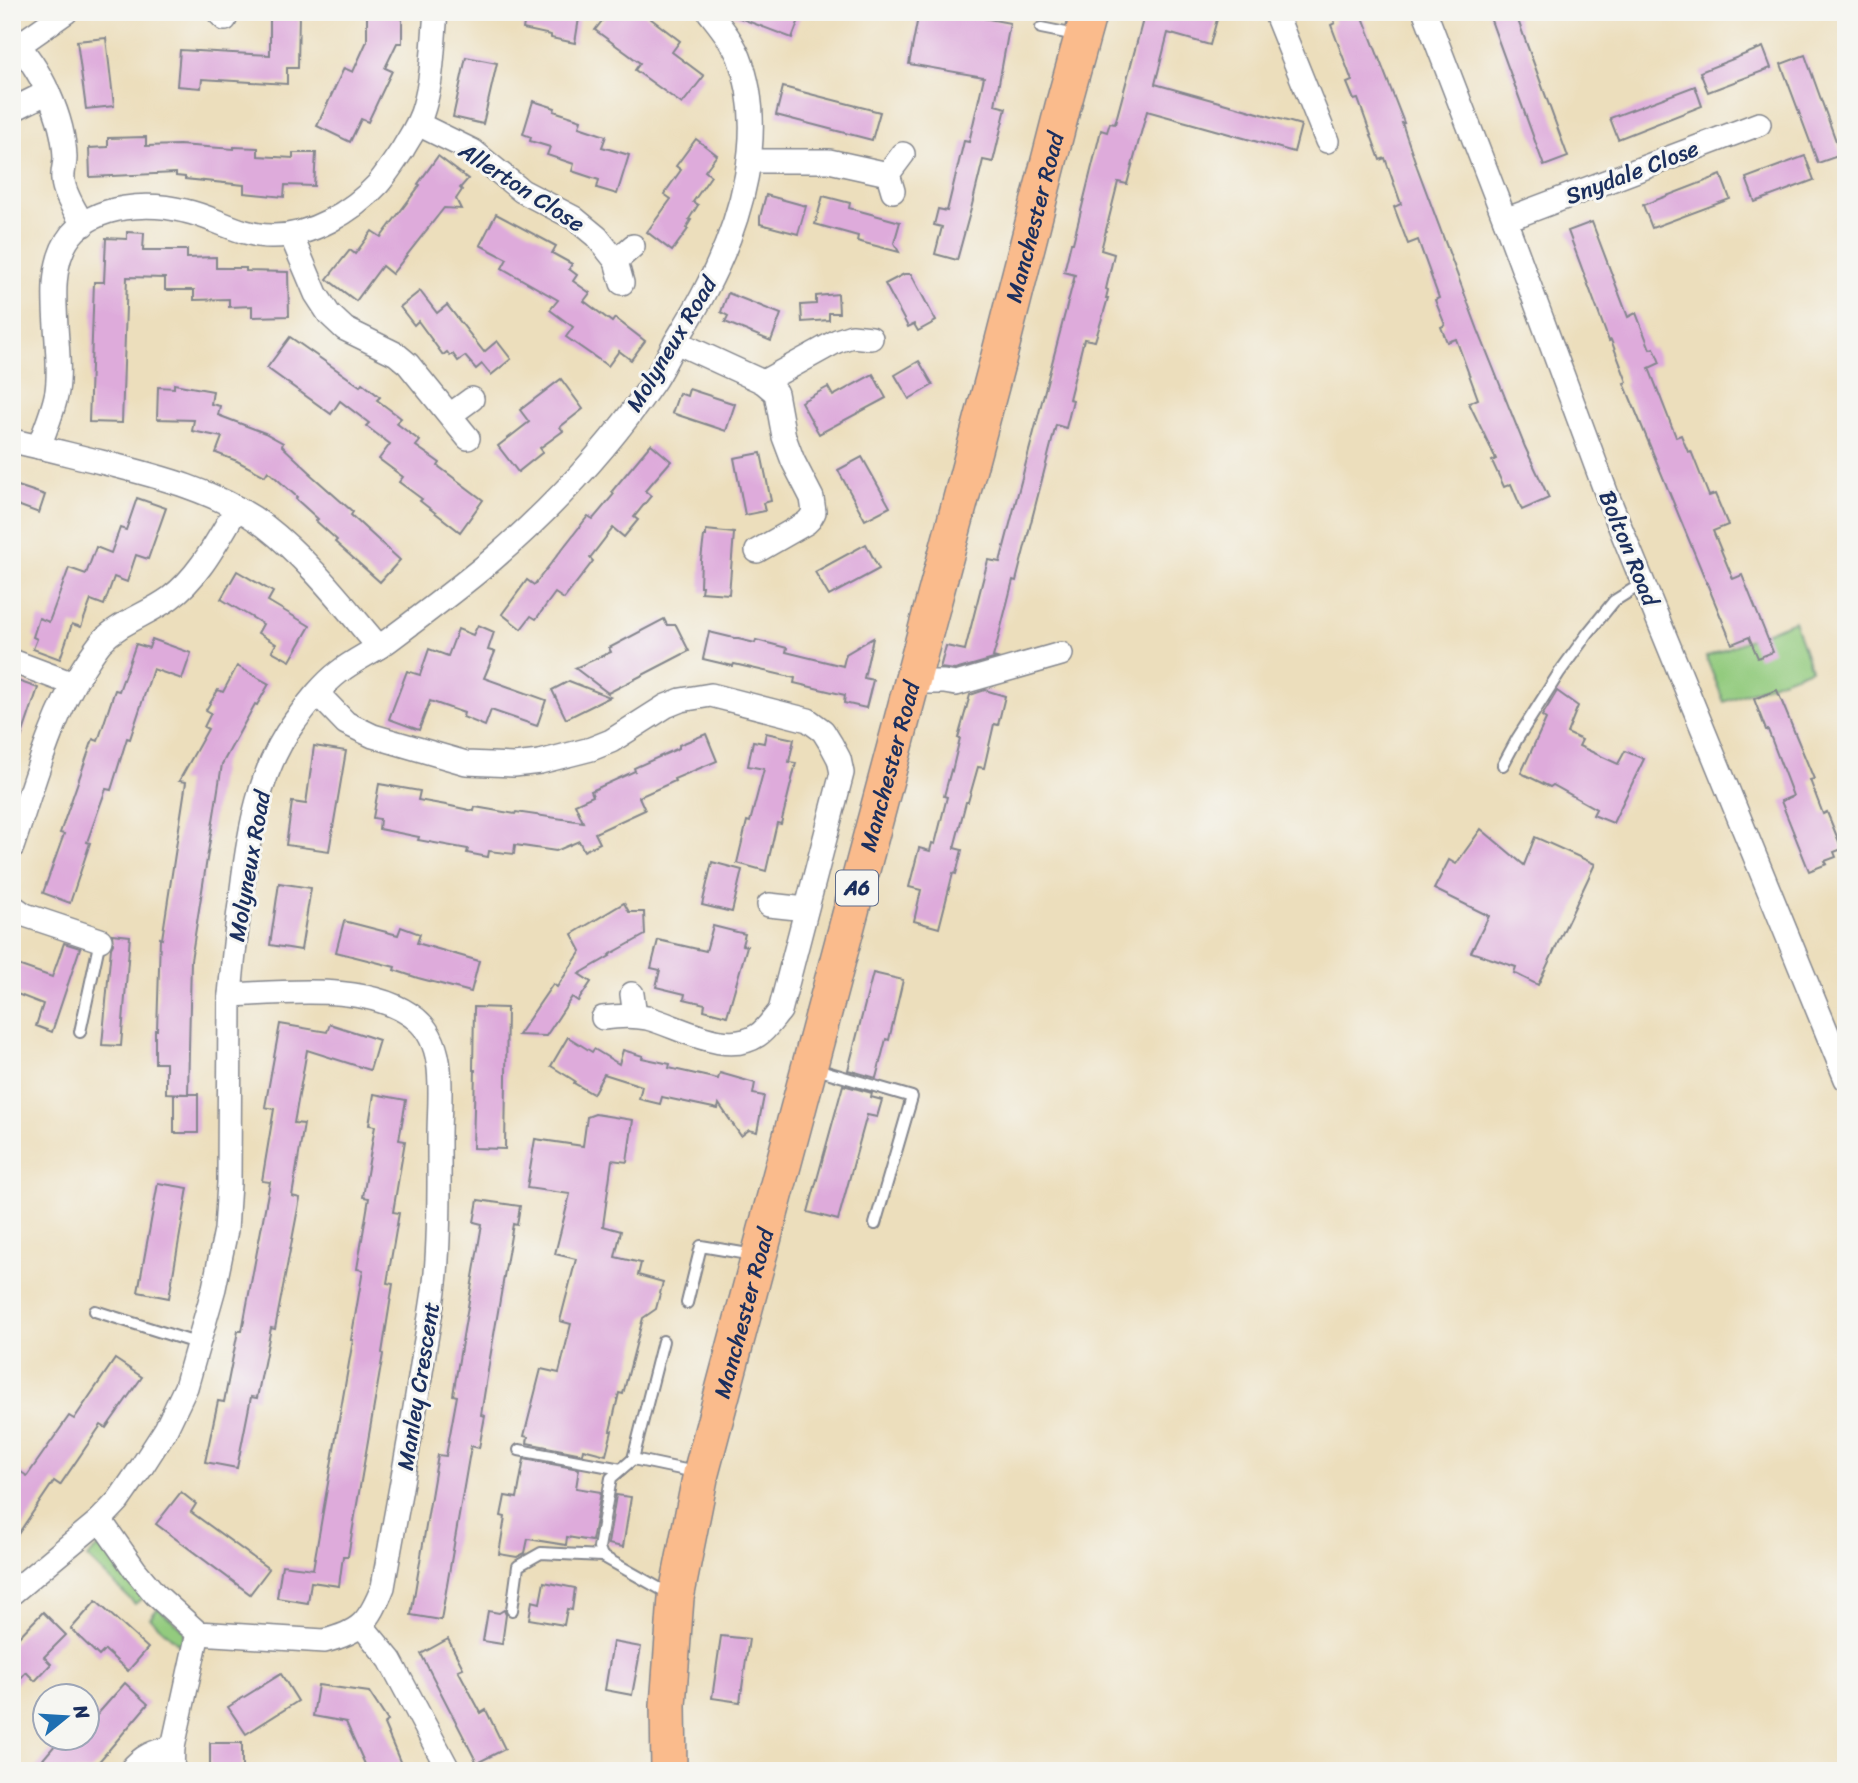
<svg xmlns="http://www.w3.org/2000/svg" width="1858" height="1783" viewBox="0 0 1858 1783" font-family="Sriracha,sans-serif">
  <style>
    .green { fill: #93cb7e; stroke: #577d6e; stroke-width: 2 }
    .building { fill: #deabdb }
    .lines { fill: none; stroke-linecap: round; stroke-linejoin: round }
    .service-casing { stroke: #84868d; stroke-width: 14 }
    .minor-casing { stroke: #84868d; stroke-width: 26 }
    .primary-casing { stroke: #84868d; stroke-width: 38 }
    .service { stroke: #fff; stroke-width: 10 }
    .minor { stroke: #fff; stroke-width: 23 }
    .primary { stroke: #fabb8c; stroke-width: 35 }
    .labels { text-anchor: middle; stroke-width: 6; stroke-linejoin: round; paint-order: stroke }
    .shield { fill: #f6f6f2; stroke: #5d6b8a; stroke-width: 2 }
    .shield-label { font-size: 21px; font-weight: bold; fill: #1b2f5e }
    .street-label { font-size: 23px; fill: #1b2f5e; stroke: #f6f6f2 }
  </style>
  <rect width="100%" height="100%" fill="#f6f6f2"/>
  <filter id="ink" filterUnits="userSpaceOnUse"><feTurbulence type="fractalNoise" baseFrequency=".0143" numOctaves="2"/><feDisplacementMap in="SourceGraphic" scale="14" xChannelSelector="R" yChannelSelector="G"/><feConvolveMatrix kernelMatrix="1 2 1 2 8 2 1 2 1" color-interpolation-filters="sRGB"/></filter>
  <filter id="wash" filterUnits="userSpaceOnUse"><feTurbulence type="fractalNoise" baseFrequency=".00686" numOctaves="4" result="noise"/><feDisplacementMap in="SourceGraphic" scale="28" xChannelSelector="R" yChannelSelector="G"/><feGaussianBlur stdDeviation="1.57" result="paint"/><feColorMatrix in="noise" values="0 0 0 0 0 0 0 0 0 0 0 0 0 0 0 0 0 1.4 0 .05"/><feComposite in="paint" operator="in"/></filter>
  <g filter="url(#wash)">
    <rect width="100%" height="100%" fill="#ecdebc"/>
    <g class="green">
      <polygon points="1794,621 1811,669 1724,702 1706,657"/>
      <polygon points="102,1544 146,1595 135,1604 87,1557"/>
      <polygon points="158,1608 185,1631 182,1647 150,1618"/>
    </g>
    <g id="blocks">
      <g class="building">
        <polygon points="270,12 299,12 298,68 287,68 287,84 202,79 201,88 177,86 180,50 270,55"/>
        <polygon points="367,12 402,12 402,43 397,43 385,68 392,71 368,122 361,119 350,142 317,126 344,68 353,72 367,41"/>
        <polygon points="526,12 580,12 575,43 551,38 551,35 523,29"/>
        <polygon points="609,12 642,12 680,41 672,52 704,76 682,104 635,70 640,63 595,30"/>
        <polygon points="728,12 802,12 792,38 729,14"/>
        <polygon points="919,12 951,12 1010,23 995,105 1006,108 993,162 983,160 971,209 957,260 935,254 942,227 934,225 938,209 947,211 964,141 969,142 984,77 909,64"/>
        <polygon points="1145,12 1219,12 1210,45 1168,33 1155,84 1301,125 1294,152 1147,111 1127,184 1118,182 1101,250 1114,254 1106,289 1108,290 1106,298 1108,298 1103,315 1095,341 1084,339 1069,399 1073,400 1066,428 1056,425 1016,581 1013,580 997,643 993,657 997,658 955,670 940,668 946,646 965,650 988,560 1000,562 1075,275 1064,272 1071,243 1073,243 1101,130 1107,132 1110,123 1115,124"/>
        <polygon points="1331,12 1361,12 1404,123 1402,123 1417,167 1478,330 1525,447 1549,498 1522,510 1511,484 1504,487 1492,461 1496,459 1469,403 1478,399 1456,339 1447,342 1441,327 1445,325 1435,300 1439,298 1418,240 1408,244 1394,207 1401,204 1385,158 1380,160 1358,99 1354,100 1347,83 1352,81 1331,25 1335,23"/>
        <polygon points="1488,12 1515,12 1568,157 1544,166"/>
        <polygon points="106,38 114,106 86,109 77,41"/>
        <polygon points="1763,47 1771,68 1708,92 1700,72"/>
        <polygon points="1805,55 1841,155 1818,163 1781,64"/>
        <polygon points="466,57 497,63 483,124 453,117"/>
        <polygon points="1695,86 1702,106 1618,139 1610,118"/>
        <polygon points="783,87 880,112 872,140 776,115"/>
        <polygon points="533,101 555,108 554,111 581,120 579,127 606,136 602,147 629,155 617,194 597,188 599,180 572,171 574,164 547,155 550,147 530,141 531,137 523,134"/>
        <polygon points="146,137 146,146 179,145 234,149 234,147 258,148 258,156 293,158 293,153 316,153 314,186 285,185 284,197 244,193 244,185 185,179 185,177 176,176 176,173 90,177 89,148 108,147 108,138"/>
        <polygon points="696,139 717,155 705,171 711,176 693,202 698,205 689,219 691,220 686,228 688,229 672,251 647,232 671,199 664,194 681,170 676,166"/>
        <polygon points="438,156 468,179 460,188 462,190 456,199 461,209 444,208 392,274 382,266 356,301 327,279 350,250 355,254 372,231 381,237 420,185 418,184"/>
        <polygon points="1805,156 1814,180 1755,202 1746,178"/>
        <polygon points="1721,175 1730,199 1652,228 1643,205"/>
        <polygon points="766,195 806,206 798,234 760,224 760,217"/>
        <polygon points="823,196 850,203 849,208 900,222 894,243 899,252 857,241 858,236 815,224"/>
        <polygon points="496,214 556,246 552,253 572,264 569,269 577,275 573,281 590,293 584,301 612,322 615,318 645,341 631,360 619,351 608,366 566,337 573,327 550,310 558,300 502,268 507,259 480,245"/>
        <polygon points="1592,222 1628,317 1636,313 1650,349 1654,348 1660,363 1649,368 1676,437 1681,435 1688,452 1691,451 1709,496 1715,494 1728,525 1713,531 1733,579 1742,575 1773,652 1758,658 1749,637 1732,644 1624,383 1627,382 1611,340 1609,341 1568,231"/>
        <polygon points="127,232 144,233 143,250 187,250 187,258 216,257 216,268 246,268 246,271 288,272 289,316 252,317 252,306 229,307 229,299 194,300 194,290 165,290 165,278 127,277 122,423 89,422 94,282 104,282 106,238 127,239"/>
        <polygon points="904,274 911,274 936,321 918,331 914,324 908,327 885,284"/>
        <polygon points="420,291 437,313 447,305 484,352 497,341 511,359 491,375 482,364 476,369 465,356 458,361 453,354 450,356 447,352 443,355 418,321 414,325 400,307"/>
        <polygon points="728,293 781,314 771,341 725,322 728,316 721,312"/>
        <polygon points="838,294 839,313 829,313 829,320 802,322 801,305 816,304 816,296"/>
        <polygon points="290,337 360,386 362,383 380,397 377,400 401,418 396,423 420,441 416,446 440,463 438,466 483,500 460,532 420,501 422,499 399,482 403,477 379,459 390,444 366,426 369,423 340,401 331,414 267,368"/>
        <polygon points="919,361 933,385 909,399 895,375"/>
        <polygon points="873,374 886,398 819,434 801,402 828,387 833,396"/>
        <polygon points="561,379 583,409 560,427 563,431 540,448 543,452 518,472 498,446 529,422 520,410"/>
        <polygon points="174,384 213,391 211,404 220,406 218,415 265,433 283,443 282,446 311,473 310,474 353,512 351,515 400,560 380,582 335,542 337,540 316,521 318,519 296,499 297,497 268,471 265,476 237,461 216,453 222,437 192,431 194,420 157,419 158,387 174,388"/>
        <polygon points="689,389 735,404 726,431 672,413 679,393 687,396"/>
        <polygon points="651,444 671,461 645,491 651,496 634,517 638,520 624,537 613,528 590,558 593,561 564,599 555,593 536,619 531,616 521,629 502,614 527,580 534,585 588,516 593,519 614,494 612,491"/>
        <polygon points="761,453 771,501 763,503 765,511 745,515 734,458"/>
        <polygon points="862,457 890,507 865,520 838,470"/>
        <polygon points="12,484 45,495 39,513 12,503"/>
        <polygon points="137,498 166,508 148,559 136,555 127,582 114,577 104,605 91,600 81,627 72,624 60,659 33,649 37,639 33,637 39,618 49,622 69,568 86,574 96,547 111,553 120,528 126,530"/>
        <polygon points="706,530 734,533 729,594 701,592 702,586 700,586 701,560 704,536 706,536"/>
        <polygon points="866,544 879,569 829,596 815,572"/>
        <polygon points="237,571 273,592 268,601 310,626 290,661 272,651 276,644 258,633 263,624 221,599"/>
        <polygon points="664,619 667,625 676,625 689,651 608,693 575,668 611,652 609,648"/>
        <polygon points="478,625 494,632 488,650 495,652 484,678 546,700 537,726 491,710 485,726 463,717 464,713 430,701 419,730 389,719 407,671 420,675 429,649 448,656 458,629 473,635"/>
        <polygon points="709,632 755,643 756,640 787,648 786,652 843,666 846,654 873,638 864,678 873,680 866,708 844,703 845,695 794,683 795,678 734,664 733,666 703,659"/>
        <polygon points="152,639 191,653 182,679 153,669 130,739 127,738 111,790 106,789 87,842 90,843 70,903 43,893 64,834 60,833 93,739 98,741 115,690 119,691 136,644 149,648"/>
        <polygon points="237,666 269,684 257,705 255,704 222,764 191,960 188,1094 166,1093 166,1063 155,1063 155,1030 157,1030 160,938 162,939 186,782 179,781 208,729 204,727 211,713 206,710 218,690 223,692"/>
        <polygon points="12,679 38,688 15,756 12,755"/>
        <polygon points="569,681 610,697 566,719 552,690"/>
        <polygon points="985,690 1005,696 998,725 994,724 984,768 978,767 968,802 966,802 954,848 962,850 956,874 953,873 939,928 914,921 921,890 909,887 919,848 930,851 932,843 935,844 947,797 944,796 951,770 952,771 960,738 958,738 970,695"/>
        <polygon points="1777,690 1814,779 1810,780 1823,814 1827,812 1842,849 1834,852 1836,857 1825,861 1827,864 1809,871 1781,801 1793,796 1768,730 1766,730 1754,699"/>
        <polygon points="1557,691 1578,706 1567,733 1582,740 1579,746 1618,764 1625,751 1644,759 1613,823 1593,815 1596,809 1553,785 1550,787 1521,773 1546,719 1542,716"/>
        <polygon points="766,733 794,739 789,762 796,763 781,824 777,823 766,871 737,863 747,821 750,822 764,769 748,766 753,741 764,743"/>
        <polygon points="706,734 717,761 674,779 675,781 639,797 645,810 595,833 600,843 584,851 579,841 556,851 515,845 514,854 489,851 488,857 467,853 468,849 418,840 419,837 379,829 380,819 373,818 379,784 420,791 418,800 446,805 474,811 475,807 515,814 516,812 583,822 575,804 593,796 591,791 635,771 634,768 679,748 679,745"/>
        <polygon points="314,746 346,751 329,851 286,845 292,802 306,804"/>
        <polygon points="1481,829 1524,865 1535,837 1595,864 1538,985 1514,973 1516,967 1471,952 1489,916 1434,889 1449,860 1456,864"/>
        <polygon points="712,862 742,870 732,912 702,905"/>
        <polygon points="279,883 311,888 301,950 270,945"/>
        <polygon points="624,903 629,912 644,912 645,935 609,955 610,956 579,974 591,982 578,1001 572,997 546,1036 518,1035 553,984 557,987 581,951 572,934"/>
        <polygon points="344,921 398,935 401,927 420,934 417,943 479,961 471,992 418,978 394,970 395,967 336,952"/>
        <polygon points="713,926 745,934 742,945 747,946 727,1016 704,1010 705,1004 684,999 685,994 656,987 660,970 651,968 658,940 706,951"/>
        <polygon points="112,934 130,936 121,1046 102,1045 111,948 113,944"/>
        <polygon points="64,943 80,948 52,1032 36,1026 43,1004 12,992 12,963 52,977"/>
        <polygon points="873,973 903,980 889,1040 886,1039 876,1078 848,1070"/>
        <polygon points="474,1007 507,1008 505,1149 473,1148 475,1070 473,1070"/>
        <polygon points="280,1024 327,1032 330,1024 379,1040 370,1070 307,1050 294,1123 304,1124 292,1196 300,1198 275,1329 271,1328 257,1398 251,1397 237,1468 205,1462 218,1401 224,1402 238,1331 242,1331 270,1182 262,1181 274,1109 265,1107"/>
        <polygon points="568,1037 592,1052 594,1049 619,1064 623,1050 643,1056 642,1058 670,1064 669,1068 718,1079 720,1073 755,1083 753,1094 764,1096 757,1132 749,1130 741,1136 719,1104 718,1109 662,1097 660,1104 639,1099 642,1086 604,1074 593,1094 574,1083 575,1081 551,1066"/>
        <polygon points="843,1085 872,1093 871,1097 882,1100 877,1117 867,1115 838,1220 808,1212"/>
        <rect x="174" y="1094" width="24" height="39"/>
        <polygon points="374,1094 406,1100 399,1140 405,1141 393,1212 399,1213 387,1283 393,1284 382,1353 383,1354 348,1556 343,1556 339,1586 311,1582 308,1603 277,1598 282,1565 313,1569 353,1340 351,1340 363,1270 357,1269 369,1198 363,1197 375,1126 369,1125"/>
        <polygon points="595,1114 633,1120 627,1162 612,1160 603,1226 621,1231 615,1257 641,1263 638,1275 663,1282 656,1309 643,1318 623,1394 619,1393 610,1431 612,1431 606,1455 583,1449 582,1454 527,1443 528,1437 524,1436 541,1369 559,1373 571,1324 560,1321 576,1259 555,1254 570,1194 527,1188 535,1139 583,1146 587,1117"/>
        <polygon points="158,1183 188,1188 169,1298 138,1292"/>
        <polygon points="478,1200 520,1206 517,1225 513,1224 490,1358 481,1415 485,1416 479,1448 471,1446 441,1620 411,1615 438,1455 446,1456 457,1396 453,1395 482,1224 474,1222"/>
        <polygon points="115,1359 142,1377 106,1428 101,1425 60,1485 54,1481 12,1543 12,1466 27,1476 69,1416 74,1419"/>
        <polygon points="524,1459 579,1469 576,1488 601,1492 592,1541 567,1537 566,1545 528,1539 525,1553 517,1557 499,1554 505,1517 501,1516 505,1496 517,1498"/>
        <polygon points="181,1492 196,1504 191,1512 269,1569 250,1594 156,1524"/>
        <polygon points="616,1495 631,1497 623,1547 608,1544"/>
        <polygon points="544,1582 575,1588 572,1610 567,1609 564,1625 529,1619 532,1601 540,1603"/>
        <polygon points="96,1601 148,1648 128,1671 105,1650 99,1656 71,1629"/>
        <polygon points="504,1610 506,1615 502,1644 483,1641 488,1611 499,1613"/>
        <polygon points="43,1612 66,1635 44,1657 51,1664 35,1681 26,1672 12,1688 12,1644"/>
        <polygon points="721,1636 749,1639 740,1702 712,1698"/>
        <polygon points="448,1639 463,1668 458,1670 481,1713 486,1710 505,1749 477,1763 421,1654"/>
        <polygon points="613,1642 641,1647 632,1695 605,1690"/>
        <polygon points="281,1674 298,1701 246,1734 228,1707"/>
        <polygon points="125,1683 148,1704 91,1771 33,1771 61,1738 88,1738 88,1725"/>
        <polygon points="318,1685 369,1692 388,1721 384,1724 404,1771 368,1771 346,1722 313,1716"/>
        <rect x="210" y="1743" width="32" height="28"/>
      </g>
    </g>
  </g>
  <g filter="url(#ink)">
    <use href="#blocks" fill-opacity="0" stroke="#84868d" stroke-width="2"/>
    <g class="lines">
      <g class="service-casing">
        <g id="service">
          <polyline points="1041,28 1076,35"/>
          <polyline points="1503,765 1517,739 1559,673 1588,633 1614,601 1643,583"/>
          <polyline points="80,1032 100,940"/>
          <polyline points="813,1068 912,1097 875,1224"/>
          <polyline points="687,1303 701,1246 754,1255"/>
          <polyline points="95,1311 199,1344"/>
          <polyline points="519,1450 621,1469"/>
          <polyline points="633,1459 663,1341"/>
          <polyline points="673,1596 602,1556 599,1548 611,1478 633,1459 695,1472"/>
          <polyline points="512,1610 518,1566 541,1553 602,1556"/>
        </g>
      </g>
      <g class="minor-casing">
        <g id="minor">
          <polyline points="218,12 225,19"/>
          <polyline points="1275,12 1327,141"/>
          <polyline points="1425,12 1505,220 1607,495 1846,1079"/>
          <path d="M12 39C40 66 64 118 65 158 65 165 62 172 63 180 64 195 76 211 83 225"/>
          <polyline points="19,45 66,12"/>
          <polyline points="12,110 48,92"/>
          <polyline points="418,124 473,151 522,191 574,218 597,237 616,261"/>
          <polyline points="749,161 829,161 888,174"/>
          <polyline points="893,191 888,174 903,154"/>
          <polyline points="1505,220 1759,124"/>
          <polyline points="291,235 316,294 329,314 345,329 396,354 408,364 468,438"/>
          <polyline points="622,283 616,261 633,246"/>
          <polyline points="676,342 763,382 776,393 784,437 793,461 812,498 814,512 810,519 806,523 757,551"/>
          <polyline points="763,382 837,341 852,336 871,338"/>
          <polyline points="450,415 472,399"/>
          <path d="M12 441C42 447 71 455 101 462 157 476 218 491 265 526 309 560 343 605 379 647"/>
          <path d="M39 447C45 429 54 410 57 391 64 344 40 274 71 235 97 204 149 202 185 211 214 217 240 236 271 236 310 237 352 212 378 184 387 173 395 161 403 149 411 135 420 123 424 107 433 77 433 43 436 12"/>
          <polyline points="12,661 73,684"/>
          <polyline points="912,682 944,682 956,684 1061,654"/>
          <path d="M318 694 346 723 373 736 466 763 514 765 540 762 591 749 611 741 666 706 681 700 711 695 808 720 823 731 831 744 839 759 842 773 780 1011C773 1019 766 1030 758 1035 726 1057 679 1026 647 1018 632 1015 618 1016 603 1018"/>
          <path d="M12 847C33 787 49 722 83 668 89 659 95 649 102 641 121 622 148 614 170 598 200 576 218 539 237 508"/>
          <polyline points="769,905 806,909"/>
          <polyline points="12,906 25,915 100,940"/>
          <polyline points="632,994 635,1016"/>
          <path d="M100 1520 135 1570 155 1594 198 1633 324 1641C361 1632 369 1622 383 1587 397 1507 413 1427 425 1346 429 1322 434 1297 436 1273 440 1227 439 1180 439 1135 439 1098 448 1045 416 1019 371 982 285 993 230 995"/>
          <path d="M12 1593 100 1520 118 1501 141 1468 166 1429 186 1387 214 1288 226 1230 229 1183 230 995C233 960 237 924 242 889 249 831 259 770 295 721 308 704 322 685 339 672 354 660 373 652 389 640 424 614 459 588 492 560 551 509 608 448 652 384 661 371 667 357 675 343 685 326 696 309 705 291 741 223 768 132 739 57 732 40 720 26 709 12"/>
          <polyline points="362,1626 390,1660 449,1771"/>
          <path d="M130 1771C143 1755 153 1752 173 1747"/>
          <polyline points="172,1771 173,1747 198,1633"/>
        </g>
      </g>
      <g class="primary-casing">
        <g id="primary">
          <path id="s1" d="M669 1771 668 1705 676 1598 701 1473 998 360 1063 106 1089 12"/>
        </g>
      </g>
      <use href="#service" class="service"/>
      <use href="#minor" class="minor"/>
      <use href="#primary" class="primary"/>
    </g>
  </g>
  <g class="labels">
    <rect class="shield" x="836" y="870.5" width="42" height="35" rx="5"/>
    <g class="shield-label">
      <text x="857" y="895">A6</text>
    </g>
    <g class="street-label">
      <text transform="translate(1632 172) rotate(-21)" y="8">Snydale Close</text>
      <text transform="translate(522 187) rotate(33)" y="8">Allerton Close</text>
      <text dy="8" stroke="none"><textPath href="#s1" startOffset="1600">Manchester Road</textPath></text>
      <text transform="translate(671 344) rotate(-59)" y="8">Molyneux Road</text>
      <text transform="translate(1629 548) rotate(68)" y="8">Bolton Road</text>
      <text dy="8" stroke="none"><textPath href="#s1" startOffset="1032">Manchester Road</textPath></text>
      <text transform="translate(249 866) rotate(-80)" y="8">Molyneux Road</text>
      <text dy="8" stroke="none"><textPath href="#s1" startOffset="466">Manchester Road</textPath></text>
      <text transform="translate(418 1386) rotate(-81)" y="8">Manley Crescent</text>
    </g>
  </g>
  <rect width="1858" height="1783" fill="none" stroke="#f6f6f2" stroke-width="42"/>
  <g transform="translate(66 1717) rotate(72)"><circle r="33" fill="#f6f6f2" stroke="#9ea6b7" stroke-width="2"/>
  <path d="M0-5L12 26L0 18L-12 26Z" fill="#1f6fb2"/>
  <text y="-10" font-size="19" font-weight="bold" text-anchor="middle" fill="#1b2f5e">N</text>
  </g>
</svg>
